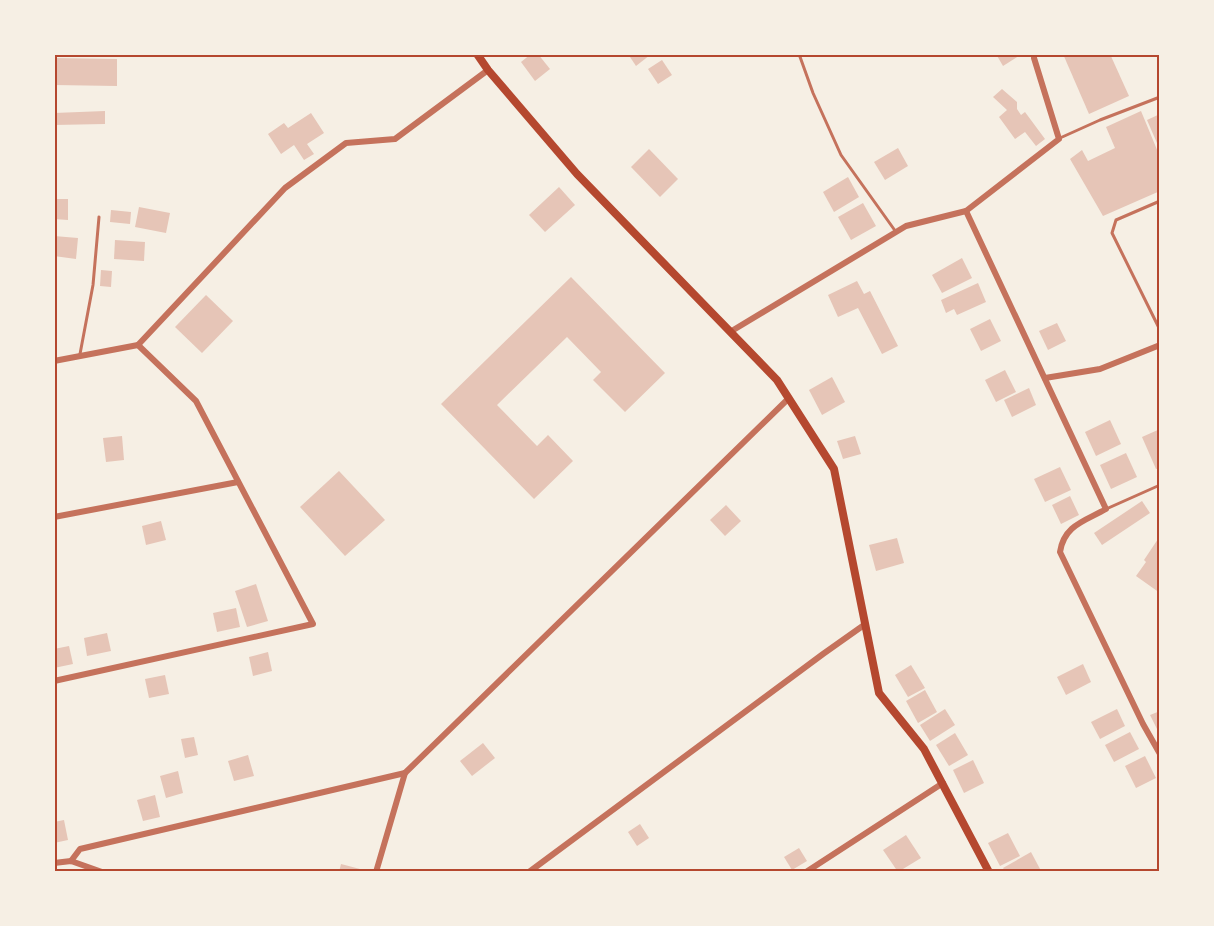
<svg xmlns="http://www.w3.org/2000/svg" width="1214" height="926" viewBox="0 0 1214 926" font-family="'Nunito Sans',sans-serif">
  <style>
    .building { fill: #e6c5b7 }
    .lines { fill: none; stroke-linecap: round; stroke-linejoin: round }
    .service { stroke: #c5725c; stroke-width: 3 }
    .minor { stroke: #c5725c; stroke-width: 6 }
    .secondary { stroke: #b5482f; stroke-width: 8 }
    .neatline { fill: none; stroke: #b5482f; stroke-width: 2 }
  </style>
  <rect width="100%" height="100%" fill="#f6efe4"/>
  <g class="building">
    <polygon points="531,54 538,54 550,69 535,81 521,62"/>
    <polygon points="628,54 649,54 650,55 636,66"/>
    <polygon points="996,54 1022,54 1003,66"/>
    <polygon points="1063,54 1110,54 1129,96 1089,114"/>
    <polygon points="54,58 117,59 117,86 54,85"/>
    <polygon points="662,60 672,75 658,84 648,69"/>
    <polygon points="1002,89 1017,102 1017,109 1021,115 1025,112 1045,139 1036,146 1025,132 1015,139 999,117 1007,110 993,97"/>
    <polygon points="105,111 105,124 54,125 54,113"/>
    <polygon points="1141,111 1160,157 1160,191 1103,216 1070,159 1082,150 1088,161 1115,148 1106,127"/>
    <polygon points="311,113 324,133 307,144 314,154 304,160 294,145 281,154 268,134 284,123 288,128"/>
    <polygon points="1160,114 1160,150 1147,120"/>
    <polygon points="898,148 908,166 885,180 874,162"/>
    <polygon points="649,149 678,179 660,197 631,167"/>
    <polygon points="848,177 859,197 834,212 823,192"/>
    <polygon points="559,187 575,205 545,232 529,215"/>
    <polygon points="54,199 68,199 68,220 54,219"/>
    <polygon points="863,203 876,226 851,240 838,217"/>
    <polygon points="139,207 170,213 166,233 135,227"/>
    <polygon points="111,210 131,212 130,224 110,222"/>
    <polygon points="54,236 78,238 76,259 54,256"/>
    <polygon points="115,240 145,242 144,261 114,259"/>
    <polygon points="962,258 972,278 942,293 932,275"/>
    <polygon points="101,270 112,271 111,287 100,286"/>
    <polygon points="571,277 665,373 625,412 593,380 601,372 567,337 497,405 537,446 548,435 573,461 534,499 441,404"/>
    <polygon points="857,281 864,294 870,291 898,346 882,354 858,308 838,317 828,295"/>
    <polygon points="978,283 986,302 957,315 954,309 946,313 941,300"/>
    <polygon points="206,295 233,321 202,353 175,327"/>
    <polygon points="990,319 1001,341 981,351 970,329"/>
    <polygon points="1057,323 1066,341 1048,350 1039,331"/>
    <polygon points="1005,370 1016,392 996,402 985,380"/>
    <polygon points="832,377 845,402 822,415 809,390"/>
    <polygon points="1029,388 1036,405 1012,417 1004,400"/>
    <polygon points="1110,420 1121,444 1096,456 1085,432"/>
    <polygon points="1160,429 1160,468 1156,469 1142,437"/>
    <polygon points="122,436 124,460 106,462 103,438"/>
    <polygon points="855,436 861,454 843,459 837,441"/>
    <polygon points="1126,453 1137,477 1111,489 1100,465"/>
    <polygon points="1060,467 1071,490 1045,502 1034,479"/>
    <polygon points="339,471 385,520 345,556 300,507"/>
    <polygon points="1070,496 1079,515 1061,524 1052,505"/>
    <polygon points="1142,501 1150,513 1102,545 1094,533"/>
    <polygon points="726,505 741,521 725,536 710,520"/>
    <polygon points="161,521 166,540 146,545 142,526"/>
    <polygon points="1160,536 1160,593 1136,576 1146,562 1144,560"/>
    <polygon points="897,538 904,563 876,571 869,545"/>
    <polygon points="256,584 268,621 247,627 235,591"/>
    <polygon points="236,608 240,627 217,632 213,613"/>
    <polygon points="107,633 111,651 87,656 84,638"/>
    <polygon points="69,646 73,664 54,668 54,649"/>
    <polygon points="268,652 272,671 253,676 249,657"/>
    <polygon points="1083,664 1091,682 1066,695 1057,677"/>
    <polygon points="911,665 925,688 908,697 895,675"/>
    <polygon points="165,675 169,694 149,698 145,679"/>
    <polygon points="925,690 937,712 918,723 906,701"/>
    <polygon points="945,709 955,725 930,741 920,725"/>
    <polygon points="1117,709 1125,726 1100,739 1091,722"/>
    <polygon points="1160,711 1160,735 1150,715"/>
    <polygon points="1130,732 1139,749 1114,762 1105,745"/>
    <polygon points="955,733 968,755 949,766 936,745"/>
    <polygon points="194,737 198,755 185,758 181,739"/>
    <polygon points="483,743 495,758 472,776 460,761"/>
    <polygon points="248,755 254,776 234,781 228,761"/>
    <polygon points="1145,756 1156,778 1136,788 1125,766"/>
    <polygon points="973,760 984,783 964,793 953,770"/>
    <polygon points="178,771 183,793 166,798 160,776"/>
    <polygon points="155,795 160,817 143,821 137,800"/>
    <polygon points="64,820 68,840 54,843 54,822"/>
    <polygon points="640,824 649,838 637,846 628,832"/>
    <polygon points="1008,833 1020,856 1000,866 988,843"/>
    <polygon points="906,835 921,858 898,872 883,850"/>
    <polygon points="799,848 807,861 792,870 784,857"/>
    <polygon points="1031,852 1040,869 1034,872 1006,872 1003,868"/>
    <polygon points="341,864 360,869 359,872 339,872"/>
  </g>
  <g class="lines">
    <g class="service">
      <polyline points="799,54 813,93 841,155 896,232"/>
      <polyline points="1060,138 1100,120 1160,97"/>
      <polyline points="1160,201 1116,220 1112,233 1160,330"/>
      <polyline points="80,354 93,285 99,217"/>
      <polyline points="1106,509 1160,485"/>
    </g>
    <g class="minor">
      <path d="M966 211 1106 509C1085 521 1064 525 1060 552L1143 724 1160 754"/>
      <polyline points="730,332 906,226 966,211 1059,139 1034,58"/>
      <polyline points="54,361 138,345 285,188 346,143 395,139 488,70"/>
      <polyline points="1045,378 1100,369 1160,345"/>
      <polyline points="54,517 238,482"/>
      <polyline points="54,681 313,624 196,401 138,345"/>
      <polyline points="71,861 80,849 405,773"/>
      <polyline points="54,863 71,861 102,872"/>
      <polyline points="376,872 405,773 789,398"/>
      <polyline points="529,872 823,654 864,625"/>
      <polyline points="806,872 943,783"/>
    </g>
    <polyline class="secondary" points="477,54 488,70 577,174 777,380 834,469 879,693 924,749 989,872"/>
  </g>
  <rect width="1214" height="926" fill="none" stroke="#f6efe4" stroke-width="111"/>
  <rect x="56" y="56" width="1102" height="814" class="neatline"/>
</svg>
